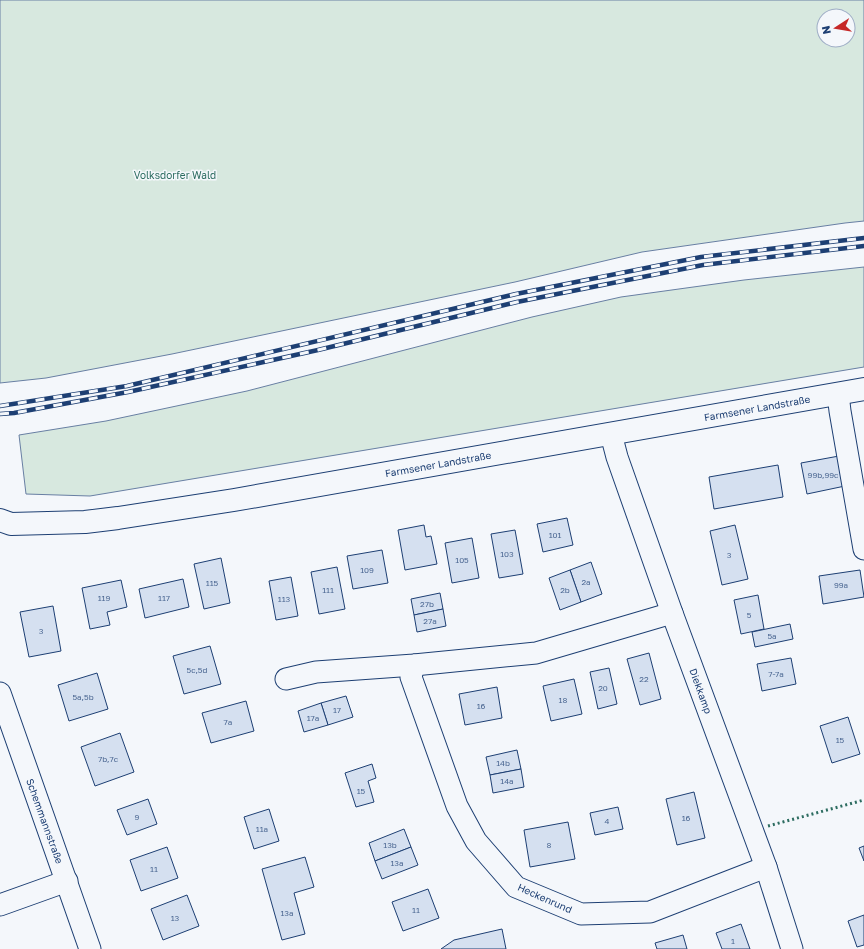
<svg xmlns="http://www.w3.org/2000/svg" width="864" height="949" viewBox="0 0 864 949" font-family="'Golos Text',sans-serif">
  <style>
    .green { fill: #d7e8df; stroke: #687fa3; fill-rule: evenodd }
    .building { fill: #d5e0f0; stroke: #1d3f73 }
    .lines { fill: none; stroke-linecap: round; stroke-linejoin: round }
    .minor-casing { stroke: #1d3f73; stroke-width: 23 }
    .major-casing { stroke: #1d3f73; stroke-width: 24 }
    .minor { stroke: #f4f7fb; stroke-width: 21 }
    .major { stroke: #f4f7fb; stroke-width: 22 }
    .rail-casing { stroke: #1d3f73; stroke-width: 4.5 }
    .rail { stroke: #f4f7fb; stroke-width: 3; stroke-dasharray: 9; stroke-linecap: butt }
    .hedge { stroke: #2c6c60; stroke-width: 3; stroke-dasharray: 2 3; stroke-linecap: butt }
    .labels { text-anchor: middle; stroke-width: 3; stroke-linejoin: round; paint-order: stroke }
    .number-label { font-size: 8px; fill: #4b6792 }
    .park-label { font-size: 10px; fill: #2c6c60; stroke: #f4f7fb }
    .street-label { font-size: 10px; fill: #1d3f73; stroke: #f4f7fb }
  </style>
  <rect width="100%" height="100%" fill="#f4f7fb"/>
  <g class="green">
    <path d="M0 0H864V221L845 223 642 252 515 282 172 354 46 378 0 383ZM824 16H848V40H824Z"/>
    <polygon points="864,267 864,367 90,496 26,494 19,435 106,421 247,391 532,317 621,297 744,280"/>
  </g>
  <g class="building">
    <polygon points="839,456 845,486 807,494 801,463"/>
    <polygon points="778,465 783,497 714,509 709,477"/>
    <polygon points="567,518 573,545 543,552 537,524"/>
    <polygon points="424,525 426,537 431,536 437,564 405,570 398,530"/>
    <polygon points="735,525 748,579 722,585 710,531"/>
    <polygon points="515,530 523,574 499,578 491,534"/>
    <polygon points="472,538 479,578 452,583 445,543"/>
    <polygon points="382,550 388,583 353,589 347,556"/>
    <polygon points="221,558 230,603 204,609 194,564"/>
    <polygon points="591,562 602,594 581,602 570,570"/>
    <polygon points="337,567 345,609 319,614 311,572"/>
    <polygon points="570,570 581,602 560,610 549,578"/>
    <polygon points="860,570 864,597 823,604 819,576"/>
    <polygon points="291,577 298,616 276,620 269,581"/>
    <polygon points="183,579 189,607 145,618 139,589"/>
    <polygon points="121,580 127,607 107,612 110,625 90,629 82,588"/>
    <polygon points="440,593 443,609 414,615 411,599"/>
    <polygon points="758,595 764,629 741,634 734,600"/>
    <polygon points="53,606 61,651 29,657 20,612"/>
    <polygon points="443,609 446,626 417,632 414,615"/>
    <polygon points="790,624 793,639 755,647 752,632"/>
    <polygon points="210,646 221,684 184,694 173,656"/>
    <polygon points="649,653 661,699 640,705 627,659"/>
    <polygon points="791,658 796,684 762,691 757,664"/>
    <polygon points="609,668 617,704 598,709 590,672"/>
    <polygon points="97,673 108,709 69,721 58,685"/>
    <polygon points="574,679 582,714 551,721 543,686"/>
    <polygon points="497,687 502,718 465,725 459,694"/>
    <polygon points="346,696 353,717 328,725 321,703"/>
    <polygon points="246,701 254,731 211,743 202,713"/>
    <polygon points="321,703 328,725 304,732 298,711"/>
    <polygon points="848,717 860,754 832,763 820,726"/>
    <polygon points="120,733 134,772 95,786 81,747"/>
    <polygon points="517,750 521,769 490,775 486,757"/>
    <polygon points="372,764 376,778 368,781 374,802 356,807 345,773"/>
    <polygon points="521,769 524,787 493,793 490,775"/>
    <polygon points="694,792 705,838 677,845 666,799"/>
    <polygon points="148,799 157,824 127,835 117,810"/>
    <polygon points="618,807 623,829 595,835 590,813"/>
    <polygon points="269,809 279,841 254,849 244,817"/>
    <polygon points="568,822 575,859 530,867 524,830"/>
    <polygon points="404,829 411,847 375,861 369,843"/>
    <polygon points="864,846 864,861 859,848"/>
    <polygon points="167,847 178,878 141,891 130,860"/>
    <polygon points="411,847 418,865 382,879 375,861"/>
    <polygon points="305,857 314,887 294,893 305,934 282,940 262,869"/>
    <polygon points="428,889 439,918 403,931 392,902"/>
    <polygon points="187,895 199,926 163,940 151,909"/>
    <polygon points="864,915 864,945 857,947 848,921"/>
    <polygon points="741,924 750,949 722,949 716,933"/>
    <polygon points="502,929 506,949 441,949 454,940"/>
    <polygon points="683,935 687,949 657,949 655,943"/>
  </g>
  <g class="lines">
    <g class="minor-casing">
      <g id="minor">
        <polyline points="838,394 840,411 864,549"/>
        <polyline points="611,434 617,457 672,613 766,867 792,949"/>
        <polyline points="414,665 411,677 457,806 476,841 516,887 581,914 650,912 766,867"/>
        <polyline points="286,679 316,672 414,665 536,653 672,613"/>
        <polyline points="0,693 90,949"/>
        <polyline points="0,905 67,881"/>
      </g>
    </g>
    <g class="major-casing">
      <polyline id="major" points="0,520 11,524 85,522 118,518 234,500 864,389"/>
    </g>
    <use href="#minor" class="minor"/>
    <use href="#major" class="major"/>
    <g class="rail-casing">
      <g id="rail">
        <polyline points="0,406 127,386 516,294 701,257 864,238"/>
        <polyline points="0,414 14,413 128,392 318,350 517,302 703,265 864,246"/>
      </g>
    </g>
    <use href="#rail" class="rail"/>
    <polyline class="hedge" points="768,826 864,800"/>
  </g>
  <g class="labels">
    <g class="number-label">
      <text x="823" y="478">99b,99c</text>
      <text x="555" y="538">101</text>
      <text x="507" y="557">103</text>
      <text x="729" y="558">3</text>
      <text x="462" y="563">105</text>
      <text x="367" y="573">109</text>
      <text x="586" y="585">2a</text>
      <text x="212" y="586">115</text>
      <text x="841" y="588">99a</text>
      <text x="328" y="593">111</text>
      <text x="565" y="593">2b</text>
      <text x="104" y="601">119</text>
      <text x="164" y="601">117</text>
      <text x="284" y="602">113</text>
      <text x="427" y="607">27b</text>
      <text x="749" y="618">5</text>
      <text x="430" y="624">27a</text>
      <text x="41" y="634">3</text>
      <text x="772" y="639">5a</text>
      <text x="197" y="673">5c,5d</text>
      <text x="776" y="677">7-7a</text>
      <text x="644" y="682">22</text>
      <text x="603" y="691">20</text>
      <text x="83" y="700">5a,5b</text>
      <text x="563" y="703">18</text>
      <text x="481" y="709">16</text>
      <text x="337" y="713">17</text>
      <text x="313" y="721">17a</text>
      <text x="228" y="725">7a</text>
      <text x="840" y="743">15</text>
      <text x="108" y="762">7b,7c</text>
      <text x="503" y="766">14b</text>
      <text x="507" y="784">14a</text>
      <text x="361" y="794">15</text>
      <text x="137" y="820">9</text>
      <text x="686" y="821">16</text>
      <text x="607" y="824">4</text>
      <text x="262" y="832">11a</text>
      <text x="390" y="848">13b</text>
      <text x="549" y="848">8</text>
      <text x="397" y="866">13a</text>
      <text x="154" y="872">11</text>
      <text x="416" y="913">11</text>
      <text x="287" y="916">13a</text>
      <text x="175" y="921">13</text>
      <text x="733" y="944">1</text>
    </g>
    <g class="park-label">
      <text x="175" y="179">Volksdorfer Wald</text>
    </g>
    <g class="street-label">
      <text transform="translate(757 408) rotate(-10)" y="4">Farmsener Landstraße</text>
      <text transform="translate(438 464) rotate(-10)" y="4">Farmsener Landstraße</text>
      <text transform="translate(701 691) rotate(70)" y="4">Diekkamp</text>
      <text transform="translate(45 821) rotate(70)" y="4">Schemmannstraße</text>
      <text transform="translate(545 898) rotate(24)" y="4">Heckenrund</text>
    </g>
  </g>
  <g transform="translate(836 28) rotate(258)"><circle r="19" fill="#f4f7fb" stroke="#9eadc5"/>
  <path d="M0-3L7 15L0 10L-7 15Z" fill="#c62828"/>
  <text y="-6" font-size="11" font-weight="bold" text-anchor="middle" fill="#1d3f73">N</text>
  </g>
</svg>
